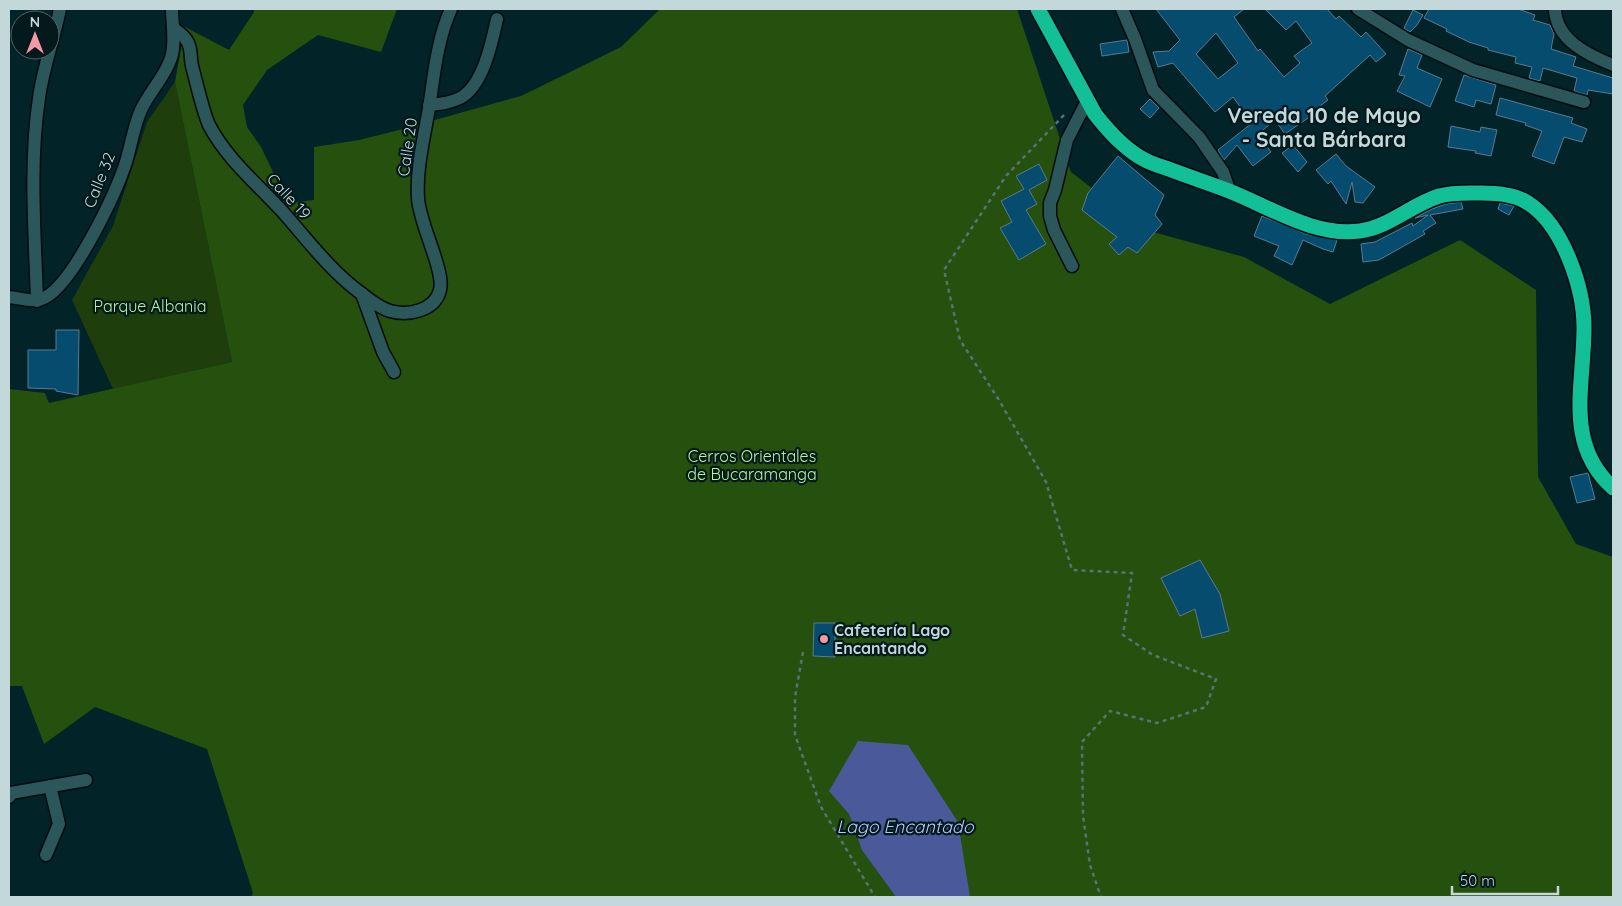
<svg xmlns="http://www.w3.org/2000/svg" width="1622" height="906" viewBox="0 0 1622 906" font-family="Quicksand,sans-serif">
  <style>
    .green { fill: #1e3f0b }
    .forest { fill: #26500d }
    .water { fill: #495999 }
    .building { fill: #064c6e; stroke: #5b7a8f; fill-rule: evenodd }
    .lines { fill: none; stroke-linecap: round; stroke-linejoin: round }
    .minor-casing { stroke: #000b0e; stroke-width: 15 }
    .highway-casing { stroke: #000b0e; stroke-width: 18 }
    .path { stroke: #567376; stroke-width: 2.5; stroke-dasharray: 4 4; stroke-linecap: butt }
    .minor { stroke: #2b565a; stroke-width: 12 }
    .highway { stroke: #12bf97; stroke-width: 15 }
    .poi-dot { fill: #f49aa4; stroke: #03191b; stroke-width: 2 }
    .labels { text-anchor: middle; stroke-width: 4.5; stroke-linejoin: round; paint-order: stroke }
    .street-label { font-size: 16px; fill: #c2d8da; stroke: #03191b }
    .park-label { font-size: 16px; fill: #b4f398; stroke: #03191b }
    .poi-label { font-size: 16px; font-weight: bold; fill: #c2d8da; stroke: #03191b; text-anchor: start }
    .water-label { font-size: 18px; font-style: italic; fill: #b6c7ff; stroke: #03191b }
    .district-label { font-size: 21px; font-weight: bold; fill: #c2d8da; stroke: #03191b }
  </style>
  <rect width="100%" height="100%" fill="#022327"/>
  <polygon class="green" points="175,82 232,362 113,389 72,300 113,226 147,122"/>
  <polygon class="forest" points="254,9 397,9 381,52 318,35 267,70 243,105 247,127 261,147 288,203 314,200 314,147 359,140 399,130 521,96 621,47 660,9 1017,9 1071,172 1146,230 1244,257 1330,304 1460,240 1536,290 1538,477 1576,544 1613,557 1613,897 251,897 253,893 207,749 95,707 44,744 22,686 9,686 9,389 45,393 49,403 232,362 175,82 185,27 229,50 254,12"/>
  <polygon class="water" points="858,741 908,745 958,822 970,897 896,897 862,850 849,814 829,791"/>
  <g class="building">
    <path d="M1156 9H1244L1234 17 1258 51 1260 49 1284 77 1300 63 1294 56 1312 43 1296 21 1286 30 1265 9H1327L1336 19 1339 16 1361 37 1366 32 1386 54 1376 62 1370 55 1325 96 1328 100 1316 109 1318 111 1285 134 1275 120 1258 134 1271 152 1253 166 1237 145 1224 160 1218 150 1252 123 1233 97 1215 112 1173 63 1158 67 1153 52 1169 51 1180 40ZM1216 33 1238 63 1218 79 1196 54Z"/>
    <polygon points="1429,9 1518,9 1535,15 1533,20 1550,25 1554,34 1551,49 1576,57 1573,66 1613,78 1613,94 1588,90 1587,95 1574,91 1577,78 1543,68 1540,81 1529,78 1532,67 1515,63 1516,57 1488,50 1488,48 1469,42 1446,31 1447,29 1424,18"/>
    <polygon points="1413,10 1423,15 1417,25 1410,32 1404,28"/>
    <polygon points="1127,40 1129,52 1102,56 1100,44"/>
    <polygon points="1408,49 1422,55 1417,68 1442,79 1430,107 1397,91 1405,76 1399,75"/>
    <polygon points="1464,75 1496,85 1491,104 1476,100 1474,107 1455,101"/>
    <polygon points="1500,98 1573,118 1571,123 1587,129 1582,142 1564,137 1554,164 1532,156 1542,131 1525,125 1526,123 1496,115"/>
    <polygon points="1150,99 1159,108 1150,118 1140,109"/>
    <polygon points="1451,126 1480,132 1481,127 1497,130 1491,156 1475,153 1476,151 1448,147"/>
    <polygon points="1293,145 1307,162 1298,172 1282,153"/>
    <polygon points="1336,154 1346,166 1375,187 1363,203 1355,202 1352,182 1346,204 1331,181 1328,184 1316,170"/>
    <polygon points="1118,156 1164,195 1155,215 1162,224 1137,253 1128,247 1119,255 1109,244 1117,237 1082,210 1088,193"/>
    <polygon points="1039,164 1047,180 1029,190 1037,204 1026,210 1046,244 1019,260 1000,228 1012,222 1001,201 1024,189 1016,176"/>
    <polygon points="1461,202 1463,209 1430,215 1436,223 1423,231 1425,234 1379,260 1363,262 1361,244 1375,242 1412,223 1413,226 1428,215 1415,218 1432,209 1446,204"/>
    <polygon points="1500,203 1514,206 1509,215 1498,209"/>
    <polygon points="1262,216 1306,234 1337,240 1333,252 1323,249 1303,240 1292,265 1274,256 1279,246 1254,236"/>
    <polygon points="56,330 79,330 78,395 56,391 56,389 28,388 28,350 56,350"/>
    <polygon points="1588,473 1595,499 1577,503 1570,477"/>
    <polygon points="1200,560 1220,594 1229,631 1202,638 1195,609 1180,616 1161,578"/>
    <polygon points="814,623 835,623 835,657 813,656"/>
  </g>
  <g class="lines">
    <g class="minor-casing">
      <g id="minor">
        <polyline points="1122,9 1135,39 1153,90 1199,137 1223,172 1230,192"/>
        <polyline points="1358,9 1408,40 1473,70 1584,102"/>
        <path d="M1555 9C1556 40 1588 55 1613 65"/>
        <path d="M173 28C178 32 184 35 187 41 192 48 190 58 192 66 196 81 203 112 209 125 226 158 257 184 282 211 306 238 329 269 358 291 368 298 377 307 390 311 408 316 435 311 440 290 445 271 419 223 418 198 416 168 424 138 429 108 434 75 437 40 451 9"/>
        <path d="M429 105C440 104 450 103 460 98 483 86 492 42 497 19"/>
        <polyline points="1072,266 1054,230 1050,216 1050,203 1055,190 1067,140 1087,101"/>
        <polyline points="362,294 383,352 394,372"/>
        <path d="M9 297C20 298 35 304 46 297 74 281 114 197 125 165 131 147 133 128 141 110 149 92 165 77 171 58 176 43 172 24 172 9"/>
        <path d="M37 301C35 234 29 165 39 98 43 68 54 39 60 9"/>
        <polyline points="9,797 11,793 86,780"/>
        <polyline points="46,855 59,824 50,786"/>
      </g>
    </g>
    <g class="highway-casing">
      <path id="highway" d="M1038 9 1095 114C1109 132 1126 151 1147 161 1153 164 1160 166 1166 168 1187 176 1208 183 1229 191 1270 207 1314 237 1360 231 1389 227 1411 205 1439 196 1453 192 1468 193 1482 193 1497 193 1515 194 1528 203 1563 225 1584 288 1584 328 1584 386 1564 444 1613 488"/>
    </g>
    <g class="path">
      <polyline points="1064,115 1006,176 944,270 960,340 999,400 1046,482 1072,570 1132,573 1123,635 1153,655 1216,679 1206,707 1157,723 1110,711 1082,742 1083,816 1090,865 1101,897"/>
      <polyline points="803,652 795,697 795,735 821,807 875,897"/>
    </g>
    <use href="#minor" class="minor"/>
    <use href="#highway" class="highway"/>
  </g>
  <circle class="poi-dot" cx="824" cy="639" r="5"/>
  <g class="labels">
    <g class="street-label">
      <text transform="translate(407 147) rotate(-82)" y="6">Calle 20</text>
      <text transform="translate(99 180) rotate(-68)" y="6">Calle 32</text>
      <text transform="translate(289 196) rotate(47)" y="6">Calle 19</text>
    </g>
    <g class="park-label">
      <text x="150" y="312">Parque Albania</text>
      <text x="752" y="462">Cerros Orientales<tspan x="752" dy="18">de Bucaramanga</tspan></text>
    </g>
    <g class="poi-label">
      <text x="834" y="636">Cafetería Lago<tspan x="834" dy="18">Encantando</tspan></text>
    </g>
    <g class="water-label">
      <text x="905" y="833">Lago Encantado</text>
    </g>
    <g class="district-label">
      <text x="1324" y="123">Vereda 10 de Mayo<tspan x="1324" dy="24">- Santa Bárbara</tspan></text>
    </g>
  </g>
  <rect width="1622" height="906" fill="none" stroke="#c2d8da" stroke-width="20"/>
  <g transform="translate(35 35)"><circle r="24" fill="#03191b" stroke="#4f6567"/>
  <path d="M0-4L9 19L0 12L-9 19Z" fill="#f49aa4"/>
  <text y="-8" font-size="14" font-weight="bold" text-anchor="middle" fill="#c2d8da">N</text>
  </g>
  <path d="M1452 886v8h106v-8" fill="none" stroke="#c2d8da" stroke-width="2.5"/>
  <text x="1460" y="886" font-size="15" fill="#c2d8da" stroke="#03191b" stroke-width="4" paint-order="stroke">50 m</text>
</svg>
